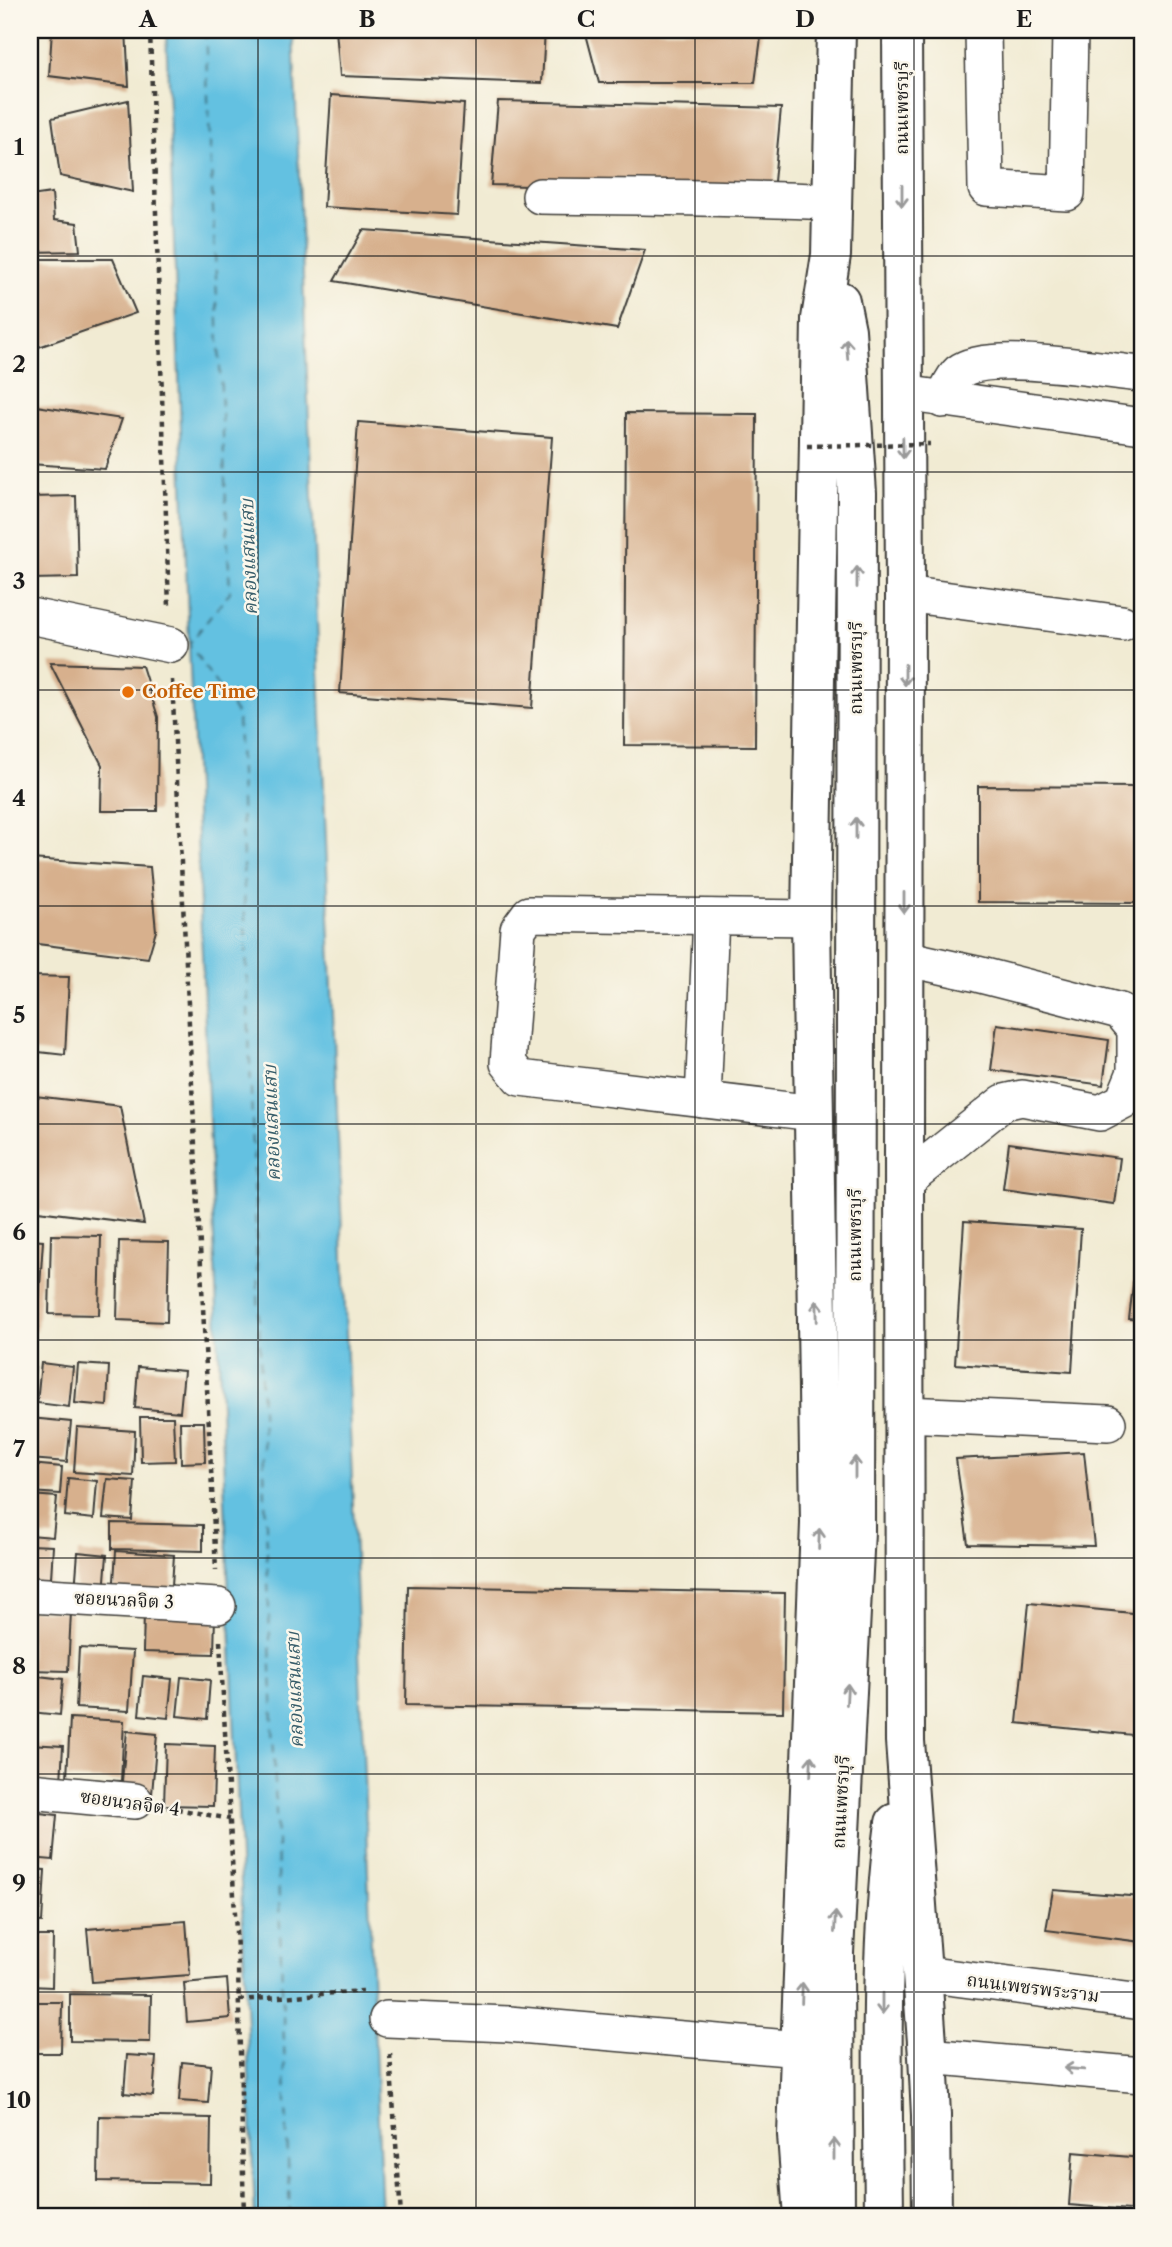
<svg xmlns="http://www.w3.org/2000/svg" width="1172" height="2247" viewBox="0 0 1172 2247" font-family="'Libre Caslon Text','Noto Serif Thai',serif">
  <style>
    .water { fill: #63c1e1; stroke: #406e7e; stroke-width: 2 }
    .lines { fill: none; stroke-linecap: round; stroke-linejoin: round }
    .ferry { stroke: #385e6b; stroke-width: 2; stroke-dasharray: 9 7; stroke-linecap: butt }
    .building { fill: #d7b08d }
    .minor-casing { stroke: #3c3b37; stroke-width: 38 }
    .major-casing { stroke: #3c3b37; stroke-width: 42 }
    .path { stroke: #3c3b37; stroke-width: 4.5; stroke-dasharray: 5 5; stroke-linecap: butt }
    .minor { stroke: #fff; stroke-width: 35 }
    .major { stroke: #fff; stroke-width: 38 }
    .path-bridge { stroke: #3c3b37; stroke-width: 4.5; stroke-dasharray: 5 5; stroke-linecap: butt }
    .oneway { stroke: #999 }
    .grid { fill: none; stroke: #1c1c1c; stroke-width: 2; stroke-opacity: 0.55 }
    .food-dot { fill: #e8710a; stroke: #fbf7ec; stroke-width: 2.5 }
    .labels { text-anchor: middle; stroke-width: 5; stroke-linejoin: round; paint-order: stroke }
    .street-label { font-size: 18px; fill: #1c1c1c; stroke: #fbf7ec }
    .food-label { font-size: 18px; font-weight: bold; fill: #c56008; stroke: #fbf7ec; text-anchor: start }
    .water-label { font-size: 19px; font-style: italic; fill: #385e6b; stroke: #fbf7ec }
    .neatline { fill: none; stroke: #1c1c1c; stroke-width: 2.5 }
    .grid-label { font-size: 23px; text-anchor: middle; font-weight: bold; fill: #1c1c1c }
  </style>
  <rect width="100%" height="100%" fill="#fbf7ec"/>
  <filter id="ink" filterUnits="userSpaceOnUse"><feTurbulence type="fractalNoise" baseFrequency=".0143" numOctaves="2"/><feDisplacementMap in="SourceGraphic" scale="14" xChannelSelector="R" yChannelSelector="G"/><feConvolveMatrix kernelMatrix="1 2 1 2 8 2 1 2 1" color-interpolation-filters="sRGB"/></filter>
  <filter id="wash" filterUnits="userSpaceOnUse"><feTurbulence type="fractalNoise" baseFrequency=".00686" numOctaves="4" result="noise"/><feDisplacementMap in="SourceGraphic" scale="28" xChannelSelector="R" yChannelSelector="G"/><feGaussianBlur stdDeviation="1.57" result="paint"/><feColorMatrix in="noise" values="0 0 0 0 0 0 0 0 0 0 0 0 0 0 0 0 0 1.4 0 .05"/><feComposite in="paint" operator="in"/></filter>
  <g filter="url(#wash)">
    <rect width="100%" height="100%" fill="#f1ebd3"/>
    <polygon class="water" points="166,30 293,30 382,2217 255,2217 189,644"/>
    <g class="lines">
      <polyline class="ferry" points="205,30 230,592 189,644 238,716 290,2217"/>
    </g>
    <g id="blocks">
      <g class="building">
        <polygon points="52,30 126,30 129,86 49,76"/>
        <polygon points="336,30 545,30 542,83 340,76"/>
        <polygon points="585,30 762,30 755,83 599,83"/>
        <polygon points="331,95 464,104 457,215 324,207"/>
        <polygon points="128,100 133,192 60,176 52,118"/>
        <polygon points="498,101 781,108 773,192 491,185"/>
        <polygon points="30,131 32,131 34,168 30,163"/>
        <polygon points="52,193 54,220 77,223 80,251 30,252 30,196"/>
        <polygon points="363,230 645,250 617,329 334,281"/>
        <polygon points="30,259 113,259 136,313 30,350"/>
        <polygon points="30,405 122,419 105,469 30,464"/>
        <polygon points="626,413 757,414 755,746 624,745"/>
        <polygon points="358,422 552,437 532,708 340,693"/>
        <polygon points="76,496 78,578 30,579 30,497"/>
        <polygon points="50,663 142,666 158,717 157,811 101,811 102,765"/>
        <polygon points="30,667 34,667 32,704 30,704"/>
        <polygon points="978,786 1142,787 1142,903 978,902"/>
        <polygon points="30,859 150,867 156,931 148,958 30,943"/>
        <polygon points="30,976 69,977 65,1055 30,1051"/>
        <polygon points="997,1024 1109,1040 1103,1085 991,1070"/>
        <polygon points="35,1096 120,1106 144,1224 30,1210 30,1165"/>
        <polygon points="1009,1143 1120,1158 1114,1204 1003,1189"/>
        <polygon points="964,1221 1081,1229 1072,1372 955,1364"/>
        <polygon points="51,1235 101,1236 99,1315 49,1314"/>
        <polygon points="30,1240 43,1241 37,1331 30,1331"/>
        <polygon points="119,1241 169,1242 167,1322 117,1320"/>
        <polygon points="1138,1243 1142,1244 1142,1320 1129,1319"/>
        <polygon points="30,1362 35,1363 32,1398 30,1398"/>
        <polygon points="41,1363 73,1367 69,1407 37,1403"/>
        <polygon points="78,1364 109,1366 107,1406 75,1403"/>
        <polygon points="138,1367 184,1371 180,1412 135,1408"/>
        <polygon points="140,1417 173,1417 175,1461 141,1462"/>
        <polygon points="30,1418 71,1422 67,1462 30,1459"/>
        <polygon points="180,1422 204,1422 205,1462 181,1463"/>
        <polygon points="77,1427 135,1431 133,1476 74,1472"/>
        <polygon points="1084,1452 1094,1546 968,1544 956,1459"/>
        <polygon points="30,1464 62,1467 60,1494 30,1492"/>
        <polygon points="68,1478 97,1481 94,1519 65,1516"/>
        <polygon points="107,1479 135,1481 132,1520 103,1518"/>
        <polygon points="30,1495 57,1497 53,1537 30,1535"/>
        <polygon points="112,1523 203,1525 203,1551 112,1549"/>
        <polygon points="30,1545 53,1546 50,1594 30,1593"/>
        <polygon points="116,1551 174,1555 171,1600 113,1596"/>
        <polygon points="78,1552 107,1555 104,1593 75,1591"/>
        <polygon points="408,1586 785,1593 783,1712 406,1705"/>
        <polygon points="1029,1603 1142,1614 1142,1736 1017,1723"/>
        <polygon points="30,1610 71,1612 68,1671 30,1670"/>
        <polygon points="144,1613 215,1615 214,1654 143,1652"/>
        <polygon points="79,1648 133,1651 129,1711 76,1708"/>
        <polygon points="30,1675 63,1679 60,1715 30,1712"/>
        <polygon points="143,1676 172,1679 168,1718 139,1715"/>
        <polygon points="181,1677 210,1680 207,1719 177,1716"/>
        <polygon points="70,1718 124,1721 121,1781 67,1778"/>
        <polygon points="127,1731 157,1734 152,1794 121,1791"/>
        <polygon points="30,1744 63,1746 61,1782 30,1779"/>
        <polygon points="166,1744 215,1746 213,1806 164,1805"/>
        <polygon points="30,1812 57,1815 53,1860 30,1858"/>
        <polygon points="30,1869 45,1870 42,1922 30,1921"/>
        <polygon points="1053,1890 1142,1897 1142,1942 1046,1930"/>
        <polygon points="186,1921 190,1975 92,1982 87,1929"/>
        <polygon points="30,1936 53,1936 52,1987 30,1986"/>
        <polygon points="227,1979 230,2018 187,2022 184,1983"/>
        <polygon points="70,1994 151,1995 150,2042 70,2041"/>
        <polygon points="30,2002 62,2002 61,2053 30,2053"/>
        <polygon points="127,2055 156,2057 153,2096 124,2093"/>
        <polygon points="182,2062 211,2065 208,2103 179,2101"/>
        <polygon points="99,2116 211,2118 210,2183 98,2181"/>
        <polygon points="1073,2152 1142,2158 1142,2211 1069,2205"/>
      </g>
    </g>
  </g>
  <g filter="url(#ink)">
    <use href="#blocks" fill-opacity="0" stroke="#3c3b37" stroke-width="2"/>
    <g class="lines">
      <g class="minor-casing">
        <g id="minor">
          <polyline points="983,30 986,188 1067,193 1070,30"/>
          <path d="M540 196C637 197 734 197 831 202"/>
          <polyline points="903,393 1142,426"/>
          <path d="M942 400C947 392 952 378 959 372 986 349 1105 371 1142 374"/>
          <polyline points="905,594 1122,623"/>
          <polyline points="30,616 171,645"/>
          <polyline points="811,918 529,914 518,929 508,1063 520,1078 814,1113"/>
          <polyline points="703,1100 711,917"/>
          <polyline points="904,1182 1004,1102 1022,1098 1100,1113 1123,1101 1135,1072 1135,1029 1120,1011 977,974 904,958"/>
          <polyline points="905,1414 1108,1423"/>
          <polyline points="30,1595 218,1606"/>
          <polyline points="30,1791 135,1801"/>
          <polyline points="923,1974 1142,2002"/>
          <polyline points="387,2019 508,2024 800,2049"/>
          <polyline points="928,2056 1142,2075"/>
        </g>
      </g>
      <g class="major-casing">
        <g id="major">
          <polyline points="902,30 905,594 904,1156 905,1741 928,2056 931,2115 932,2217"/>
          <polyline points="803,2217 797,2135 820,1523 811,918 821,319 831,255 836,30"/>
          <polyline points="835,2217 834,1953 855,1531 857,493 846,330 840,301"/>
          <path d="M884 2217C883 2084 878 1955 895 1823"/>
        </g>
      </g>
      <g class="path">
        <polyline points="150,30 169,608"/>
        <polyline points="172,680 216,1570"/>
        <polyline points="220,1641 238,1968 244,2217"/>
        <polyline points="167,1807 230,1819"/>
        <polyline points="239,2000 363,1991"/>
        <polyline points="390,2054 401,2217"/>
      </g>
      <use href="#minor" class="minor"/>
      <use href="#major" class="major"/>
      <polyline class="path-bridge" points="807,446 930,444"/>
    </g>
    <defs><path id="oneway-shaft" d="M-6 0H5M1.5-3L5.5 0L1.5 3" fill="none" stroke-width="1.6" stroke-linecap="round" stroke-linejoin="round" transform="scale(1.75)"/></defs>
    <g class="oneway">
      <use href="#oneway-shaft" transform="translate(902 196) rotate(90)"/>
      <use href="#oneway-shaft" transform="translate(847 349) rotate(-94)"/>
      <use href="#oneway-shaft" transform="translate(903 448) rotate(89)"/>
      <use href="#oneway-shaft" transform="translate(857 577) rotate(-90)"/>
      <use href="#oneway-shaft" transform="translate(905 675) rotate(90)"/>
      <use href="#oneway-shaft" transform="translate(856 828) rotate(-90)"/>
      <use href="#oneway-shaft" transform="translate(904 903) rotate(90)"/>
      <use href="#oneway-shaft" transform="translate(817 1311) rotate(-91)"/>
      <use href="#oneway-shaft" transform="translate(855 1467) rotate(-90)"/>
      <use href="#oneway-shaft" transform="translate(819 1539) rotate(-88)"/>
      <use href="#oneway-shaft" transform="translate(847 1694) rotate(-87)"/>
      <use href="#oneway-shaft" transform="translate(811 1766) rotate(-88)"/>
      <use href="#oneway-shaft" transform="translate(835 1922) rotate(-87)"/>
      <use href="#oneway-shaft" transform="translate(802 1993) rotate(-88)"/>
      <use href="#oneway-shaft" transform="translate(882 2004) rotate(90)"/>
      <use href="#oneway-shaft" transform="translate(1074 2069) rotate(-175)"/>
      <use href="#oneway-shaft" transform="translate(834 2149) rotate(-90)"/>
    </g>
  </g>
  <path class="grid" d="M258 30V2217M476 30V2217M695 30V2217M914 30V2217M30 256H1142M30 472H1142M30 690H1142M30 906H1142M30 1124H1142M30 1340H1142M30 1558H1142M30 1774H1142M30 1992H1142"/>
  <circle class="food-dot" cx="128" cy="692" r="7"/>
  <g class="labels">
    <g class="street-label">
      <text transform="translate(902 108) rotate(-90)" y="6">ถนนเพชรบุรี</text>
      <text transform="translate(856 668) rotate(-90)" y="6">ถนนเพชรบุรี</text>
      <text transform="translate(855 1235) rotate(-90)" y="6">ถนนเพชรบุรี</text>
      <text transform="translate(124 1600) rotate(3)" y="6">ซอยนวลจิต 3</text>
      <text transform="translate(841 1802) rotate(-87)" y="6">ถนนเพชรบุรี</text>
      <text transform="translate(130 1803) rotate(8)" y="6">ซอยนวลจิต 4</text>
      <text transform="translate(1033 1988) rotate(7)" y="6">ถนนเพชรพระราม</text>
    </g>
    <g class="food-label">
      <text x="142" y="698">Coffee Time</text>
    </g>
    <g class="water-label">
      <text transform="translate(248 557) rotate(-92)" y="7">คลองแสนแสบ</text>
      <text transform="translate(271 1123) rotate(-92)" y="7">คลองแสนแสบ</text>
      <text transform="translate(294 1690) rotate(-92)" y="7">คลองแสนแสบ</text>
    </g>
  </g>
  <rect width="1172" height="2247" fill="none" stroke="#fbf7ec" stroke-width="77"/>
  <rect x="38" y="38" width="1096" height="2170" class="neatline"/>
  <g class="grid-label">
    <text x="148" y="27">A</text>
    <text x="367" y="27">B</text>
    <text x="586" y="27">C</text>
    <text x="805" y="27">D</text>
    <text x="1024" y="27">E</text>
    <text x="19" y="155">1</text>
    <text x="19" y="372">2</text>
    <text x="19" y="589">3</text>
    <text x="19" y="806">4</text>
    <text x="19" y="1023">5</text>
    <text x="19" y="1240">6</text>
    <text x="19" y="1457">7</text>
    <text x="19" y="1674">8</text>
    <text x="19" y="1891">9</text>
    <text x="19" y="2108">10</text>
  </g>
</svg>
